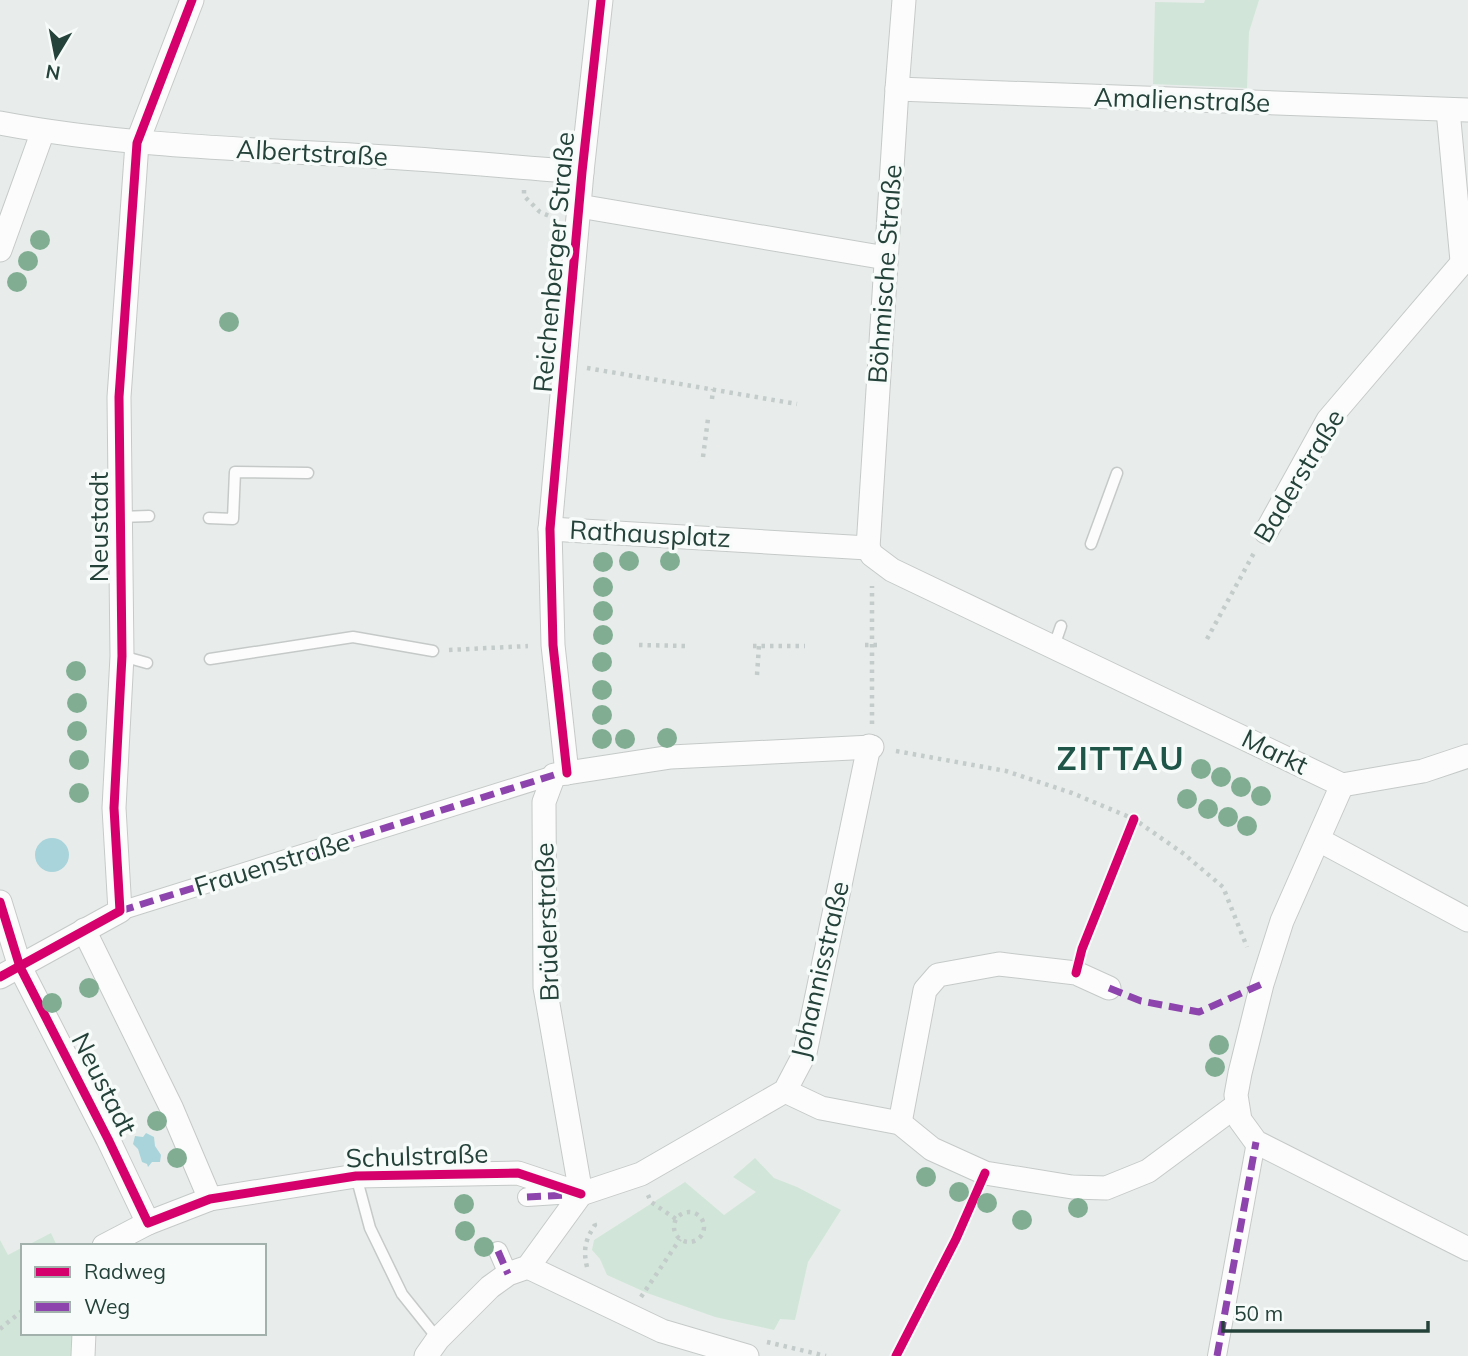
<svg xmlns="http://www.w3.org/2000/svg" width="1468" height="1356" viewBox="0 0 1468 1356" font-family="Mulish,sans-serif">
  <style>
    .green { fill: #d1e6d8 }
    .water { fill: #a9d4db }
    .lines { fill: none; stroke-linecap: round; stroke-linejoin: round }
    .service-casing { stroke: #c5cac8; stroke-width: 13 }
    .pedestrian-casing { stroke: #c5cac8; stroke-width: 20 }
    .minor-casing { stroke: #c5cac8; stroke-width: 25 }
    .path { stroke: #c3ccca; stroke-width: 4.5; stroke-dasharray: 3.5 5; stroke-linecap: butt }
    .service { stroke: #fcfcfc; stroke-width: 10 }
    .pedestrian { stroke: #fcfcfc; stroke-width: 18 }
    .minor { stroke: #fcfcfc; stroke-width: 23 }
    .quiet { stroke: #8e44ad; stroke-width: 7; stroke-dasharray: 14 7; stroke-linecap: butt }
    .cycleway-casing { stroke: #f7fbf9; stroke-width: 13 }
    .cycleway { stroke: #d6006c; stroke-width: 9 }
    .tree { fill: #81ae93 }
    .labels { text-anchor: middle; stroke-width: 7; stroke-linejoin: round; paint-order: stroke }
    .street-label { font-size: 26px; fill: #24423a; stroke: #f7fbf9 }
    .district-label { font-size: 33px; font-weight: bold; letter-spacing: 2px; fill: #1f5548; stroke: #f7fbf9 }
  </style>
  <rect width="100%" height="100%" fill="#e8edeb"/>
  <g class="green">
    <polygon points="1205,0 1259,0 1249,32 1247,88 1153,84 1155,2 1204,3"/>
    <polygon points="755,1158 774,1178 797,1187 841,1210 808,1262 795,1320 780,1319 774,1330 715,1317 647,1293 607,1275 600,1259 592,1250 594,1240 685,1182 724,1215 756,1192 733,1177"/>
    <polygon points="51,1233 57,1246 26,1246"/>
    <polygon points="0,1240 8,1255 23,1247 23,1333 72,1333 73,1356 0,1356"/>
  </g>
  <g class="water">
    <circle cx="52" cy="855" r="17"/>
    <polygon points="146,1133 154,1137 155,1146 161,1155 160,1162 152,1162 148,1167 147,1164 142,1162 138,1149 133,1144 135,1136 143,1137"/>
  </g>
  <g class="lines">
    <g class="service-casing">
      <g id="service">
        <polyline points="120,517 149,516"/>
        <polyline points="209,518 233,519 235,472 308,473"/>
        <polyline points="1091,544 1117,473"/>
        <polyline points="1054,646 1061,626"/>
        <polyline points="122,656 147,663"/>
        <polyline points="210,659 353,637 433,651"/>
        <polyline points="356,1176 370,1228 402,1294 438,1339"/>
      </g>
    </g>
    <g class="pedestrian-casing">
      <g id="pedestrian">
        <polyline points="120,911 554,775"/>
        <polyline points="527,1197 573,1194"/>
        <polyline points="498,1251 508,1274"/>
        <polyline points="1217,1356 1256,1142"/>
      </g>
    </g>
    <g class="minor-casing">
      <g id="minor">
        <polyline points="897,89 1468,110"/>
        <polyline points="1448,110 1462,261"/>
        <path d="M0 123C122 146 246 149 370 156 441 160 512 167 582 172"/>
        <polyline points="579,206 886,258"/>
        <polyline points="0,250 43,131"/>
        <polyline points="550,529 868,548"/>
        <polyline points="1266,532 1328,420 1468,256"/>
        <polyline points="868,548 897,89 904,0"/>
        <polyline points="868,548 872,555 892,570 1342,785"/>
        <polyline points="567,773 553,645 550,529 582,172 601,0"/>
        <polyline points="1342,785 1282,921 1262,984 1240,1073 1236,1095 1240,1120 1256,1142 1468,1249"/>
        <polyline points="1342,785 1423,771 1468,756"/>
        <polyline points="1319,840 1468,920"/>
        <polyline points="0,902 20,967 108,1139 148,1223 210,1199 356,1176 518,1173 581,1194"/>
        <polyline points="84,930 171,1107 210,1199"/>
        <polyline points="0,977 120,911 114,808 122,656 119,397 137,143 192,0"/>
        <polyline points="785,1091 821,1108 900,1123 932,1149 985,1173 1072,1187 1106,1188 1148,1171 1237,1105"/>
        <polyline points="900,1123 925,990 938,975 999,964 1076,973 1109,988"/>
        <polyline points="581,1194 545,987 544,802 554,775 671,757 872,747"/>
        <polyline points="581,1194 641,1174 785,1091 805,1053 869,746"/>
        <polyline points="104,1246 148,1223"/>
        <polyline points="528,1267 662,1331 747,1356"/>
        <polyline points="83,1356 84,1333"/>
        <polyline points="426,1356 438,1339 490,1287 508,1274 528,1267 581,1194"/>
      </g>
    </g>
    <g class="path">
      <polyline points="524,190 524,196 540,212 554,218"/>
      <polyline points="587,368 797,404"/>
      <polyline points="712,399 713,389"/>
      <polyline points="703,457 708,419"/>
      <polyline points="1207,639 1255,551"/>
      <polyline points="639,645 686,646"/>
      <polyline points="865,645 878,645"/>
      <polyline points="753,646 805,646"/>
      <polyline points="449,650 528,646"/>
      <polyline points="757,675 759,646"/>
      <polyline points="872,724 872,586"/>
      <polyline points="896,751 1006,771 1072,793 1134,819 1184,854 1223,887 1247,947"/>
      <polyline points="648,1195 651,1202 676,1219"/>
      <circle cx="689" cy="1227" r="15"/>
      <path d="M587 1267C583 1250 585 1240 595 1225L593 1220"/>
      <polyline points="641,1297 680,1239"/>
      <polyline points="0,1329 23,1310"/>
      <polyline points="767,1342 826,1356"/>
    </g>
    <use href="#service" class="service"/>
    <use href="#pedestrian" class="pedestrian"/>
    <use href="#minor" class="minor"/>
    <g class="quiet">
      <polyline points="120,911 554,775"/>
      <polyline points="1109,988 1141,1001 1199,1012 1262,984"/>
      <polyline points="527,1197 569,1195"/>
      <polyline points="498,1251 508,1274"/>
      <polyline points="1217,1356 1256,1142"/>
    </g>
    <g class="cycleway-casing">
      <g id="cycleway">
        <polyline points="567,773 553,645 550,529 582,172 601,0"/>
        <polyline points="0,902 20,967 108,1139 148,1223 210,1199 356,1176 518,1173 581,1194"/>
        <polyline points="1076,973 1082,949 1134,819"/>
        <polyline points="0,977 120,911 114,808 122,656 119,397 137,143 192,0"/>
        <polyline points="896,1356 956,1239 985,1173"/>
      </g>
    </g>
    <use href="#cycleway" class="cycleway"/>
  </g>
  <g class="tree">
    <circle cx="40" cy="240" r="10"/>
    <circle cx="28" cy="261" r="10"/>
    <circle cx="17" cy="282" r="10"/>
    <circle cx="229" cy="322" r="10"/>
    <circle cx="629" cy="561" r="10"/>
    <circle cx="670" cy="561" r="10"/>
    <circle cx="603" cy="562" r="10"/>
    <circle cx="603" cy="587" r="10"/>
    <circle cx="603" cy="611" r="10"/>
    <circle cx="603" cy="635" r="10"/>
    <circle cx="602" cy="662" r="10"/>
    <circle cx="76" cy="671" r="10"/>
    <circle cx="602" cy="690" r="10"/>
    <circle cx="77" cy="703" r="10"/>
    <circle cx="602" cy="715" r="10"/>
    <circle cx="77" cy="731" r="10"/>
    <circle cx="667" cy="738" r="10"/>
    <circle cx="602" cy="739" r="10"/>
    <circle cx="625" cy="739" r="10"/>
    <circle cx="79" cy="760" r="10"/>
    <circle cx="1201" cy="769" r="10"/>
    <circle cx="1221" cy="777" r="10"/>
    <circle cx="1241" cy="787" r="10"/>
    <circle cx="79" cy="793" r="10"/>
    <circle cx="1261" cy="796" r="10"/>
    <circle cx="1187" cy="799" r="10"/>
    <circle cx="1208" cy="809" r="10"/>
    <circle cx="1228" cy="817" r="10"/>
    <circle cx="1247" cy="826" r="10"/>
    <circle cx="89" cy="988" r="10"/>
    <circle cx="52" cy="1003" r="10"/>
    <circle cx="1219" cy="1045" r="10"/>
    <circle cx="1215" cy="1067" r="10"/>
    <circle cx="157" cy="1121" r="10"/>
    <circle cx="177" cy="1158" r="10"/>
    <circle cx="926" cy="1177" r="10"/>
    <circle cx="959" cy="1192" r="10"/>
    <circle cx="987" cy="1203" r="10"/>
    <circle cx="464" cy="1204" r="10"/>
    <circle cx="1078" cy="1208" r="10"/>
    <circle cx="1022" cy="1220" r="10"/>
    <circle cx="465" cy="1231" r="10"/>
    <circle cx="484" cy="1247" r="10"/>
  </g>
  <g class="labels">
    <g class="street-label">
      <text transform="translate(1182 100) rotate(2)" y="9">Amalienstraße</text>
      <text transform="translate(312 153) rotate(3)" y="9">Albertstraße</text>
      <text transform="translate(554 262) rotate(-85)" y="9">Reichenberger Straße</text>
      <text transform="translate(885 274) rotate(-86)" y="9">Böhmische Straße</text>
      <text transform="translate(1299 476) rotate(-59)" y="9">Baderstraße</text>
      <text transform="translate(99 527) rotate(-90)" y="9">Neustadt</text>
      <text transform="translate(650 534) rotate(3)" y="9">Rathausplatz</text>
      <text transform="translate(1275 752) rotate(26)" y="9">Markt</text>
      <text transform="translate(272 864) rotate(-17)" y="9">Frauenstraße</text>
      <text transform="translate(547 922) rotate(-92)" y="9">Brüderstraße</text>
      <text transform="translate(820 970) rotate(-77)" y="9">Johannisstraße</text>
      <text transform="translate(104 1084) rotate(63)" y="9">Neustadt</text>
      <text transform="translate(417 1156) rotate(-2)" y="9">Schulstraße</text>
    </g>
    <g class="district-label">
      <text x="1121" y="770">ZITTAU</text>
    </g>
  </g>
  <rect x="21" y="1244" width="245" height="91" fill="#f7fbf9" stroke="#a3b1ad" stroke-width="2"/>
  <rect x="35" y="1267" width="35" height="10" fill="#d6006c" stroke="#a3b1ad" stroke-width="2"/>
  <text x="84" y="1279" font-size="21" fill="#24423a">Radweg</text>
  <rect x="35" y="1302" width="35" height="10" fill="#8e44ad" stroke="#a3b1ad" stroke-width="2"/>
  <text x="84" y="1314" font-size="21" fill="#24423a">Weg</text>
  <g transform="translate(56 56) rotate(190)" stroke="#f7fbf9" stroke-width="5" paint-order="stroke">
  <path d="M0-5L12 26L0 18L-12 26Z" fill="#24423a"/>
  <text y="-10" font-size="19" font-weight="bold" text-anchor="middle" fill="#24423a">N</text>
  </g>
  <path d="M1223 1321v10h205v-10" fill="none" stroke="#24423a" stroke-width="3.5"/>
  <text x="1234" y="1321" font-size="21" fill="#24423a" stroke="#f7fbf9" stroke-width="5" paint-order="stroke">50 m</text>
</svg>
